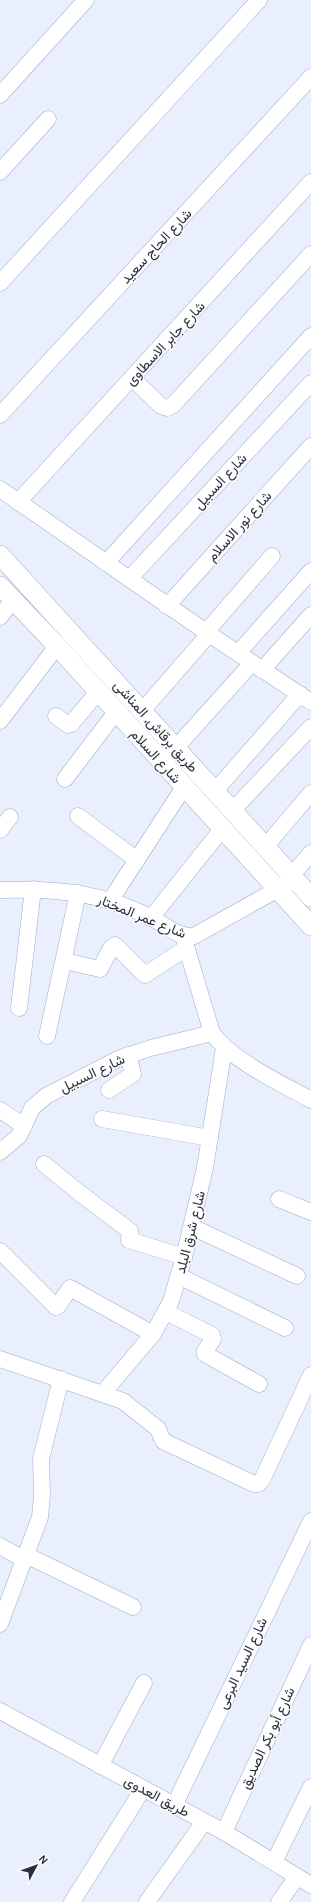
<svg xmlns="http://www.w3.org/2000/svg" width="311" height="1902" viewBox="0 0 311 1902" font-family="Karla,Vazirmatn,sans-serif">
  <style>
    .lines { fill: none; stroke-linecap: round; stroke-linejoin: round }
    .minor-casing { stroke: #9eabcc; stroke-width: 17 }
    .tertiary-casing { stroke: #9eabcc; stroke-width: 20 }
    .minor { stroke: #fff; stroke-width: 16 }
    .tertiary { stroke: #fff; stroke-width: 19 }
    .labels { text-anchor: middle; stroke-width: 3; stroke-linejoin: round; paint-order: stroke }
    .street-label { font-size: 14px; fill: #292f3b; stroke: #fcfcfc }
  </style>
  <rect width="100%" height="100%" fill="#e9effc"/>
  <g class="lines">
    <g class="minor-casing">
      <g id="minor">
        <polyline points="0,95 86,0"/>
        <polyline points="0,172 48,119"/>
        <polyline points="0,283 259,0"/>
        <polyline points="132,378 161,406 167,408 173,405 311,254"/>
        <polyline points="0,415 311,77"/>
        <polyline points="0,489 206,632 311,702"/>
        <polyline points="18,502 311,182"/>
        <polyline points="106,563 311,336"/>
        <polyline points="129,579 311,383"/>
        <polyline points="167,606 311,446"/>
        <polyline points="0,617 13,600"/>
        <polyline points="206,632 272,556"/>
        <polyline points="238,653 311,571"/>
        <polyline points="262,670 311,615"/>
        <polyline points="142,711 209,634"/>
        <polyline points="56,716 68,725 71,724 98,692"/>
        <polyline points="0,721 57,646"/>
        <polyline points="162,763 252,663"/>
        <polyline points="65,779 116,712"/>
        <polyline points="215,791 300,694"/>
        <polyline points="232,811 311,727"/>
        <polyline points="78,816 137,860"/>
        <polyline points="0,830 10,817"/>
        <polyline points="265,847 311,793"/>
        <polyline points="291,876 311,853"/>
        <path d="M0 890C37 889 74 890 110 901 124 905 139 912 152 918 165 925 179 938 194 936L287 884"/>
        <polyline points="110,901 184,787"/>
        <polyline points="151,918 222,829"/>
        <path d="M183 936 212 1033C232 1061 281 1083 311 1100"/>
        <polyline points="64,961 100,969 111,948 115,945 145,975 186,948"/>
        <polyline points="19,1008 33,889"/>
        <polyline points="47,1036 78,893"/>
        <polyline points="109,1090 133,1074 128,1055"/>
        <polyline points="0,1110 24,1126"/>
        <polyline points="102,1119 210,1138"/>
        <polyline points="0,1152 19,1136 32,1108 46,1096 120,1058 151,1048 212,1033"/>
        <polyline points="44,1164 77,1191 130,1231 129,1240 184,1257"/>
        <polyline points="279,1199 311,1212"/>
        <polyline points="192,1227 297,1276"/>
        <polyline points="0,1251 56,1307 58,1306 70,1288 153,1334"/>
        <polyline points="179,1276 285,1328"/>
        <polyline points="166,1312 212,1335 213,1339 205,1351 205,1354 259,1384"/>
        <polyline points="0,1359 123,1401 158,1429 163,1441 254,1484 258,1484 262,1480 311,1375"/>
        <polyline points="103,1393 153,1334 171,1301 184,1257 205,1168 224,1048"/>
        <polyline points="0,1546 25,1560"/>
        <polyline points="26,1555 133,1607"/>
        <polyline points="0,1624 40,1517 42,1495 41,1459 61,1379"/>
        <polyline points="0,1711 224,1832 311,1885"/>
        <polyline points="100,1766 144,1683"/>
        <polyline points="174,1806 311,1521"/>
        <polyline points="224,1832 311,1645"/>
        <polyline points="274,1862 311,1787"/>
        <polyline points="72,1902 143,1789"/>
        <polyline points="147,1902 204,1822"/>
        <polyline points="279,1902 297,1877"/>
      </g>
    </g>
    <g class="tertiary-casing">
      <g id="tertiary">
        <polyline points="0,555 311,897"/>
        <polyline points="0,586 57,646 311,926"/>
      </g>
    </g>
    <use href="#minor" class="minor"/>
    <use href="#tertiary" class="tertiary"/>
  </g>
  <g class="labels">
    <g class="street-label">
      <text transform="translate(156 246) rotate(-47)" y="5">شارع الحاج سعيد</text>
      <text transform="translate(165 343) rotate(-47)" y="5">شارع جابر الاسطاوى</text>
      <text transform="translate(220 481) rotate(-47)" y="5">شارع السبيل</text>
      <text transform="translate(239 526) rotate(-48)" y="5">شارع نور الاسلام</text>
      <text transform="translate(156 726) rotate(48)" y="5">طريق برقاش, المناشى</text>
      <text transform="translate(156 756) rotate(48)" y="5">شارع السلام</text>
      <text transform="translate(142 916) rotate(22)" y="5">شارع عمر المختار</text>
      <text transform="translate(92 1073) rotate(-26)" y="5">شارع السبيل</text>
      <text transform="translate(190 1232) rotate(-76)" y="5">شارع شرق البلد</text>
      <text transform="translate(242 1663) rotate(-65)" y="5">شارع السيد البرعى</text>
      <text transform="translate(267 1738) rotate(-65)" y="5">شارع أبو بكر الصديق</text>
      <text transform="translate(157 1796) rotate(28)" y="5">طريق العدوى</text>
    </g>
  </g>
  <g transform="translate(36 1866) rotate(49)" stroke="#fcfcfc" stroke-width="3" paint-order="stroke">
  <path d="M0-3L7 15L0 10L-7 15Z" fill="#292f3b"/>
  <text y="-6" font-size="11" font-weight="bold" text-anchor="middle" fill="#292f3b">N</text>
  </g>
</svg>
